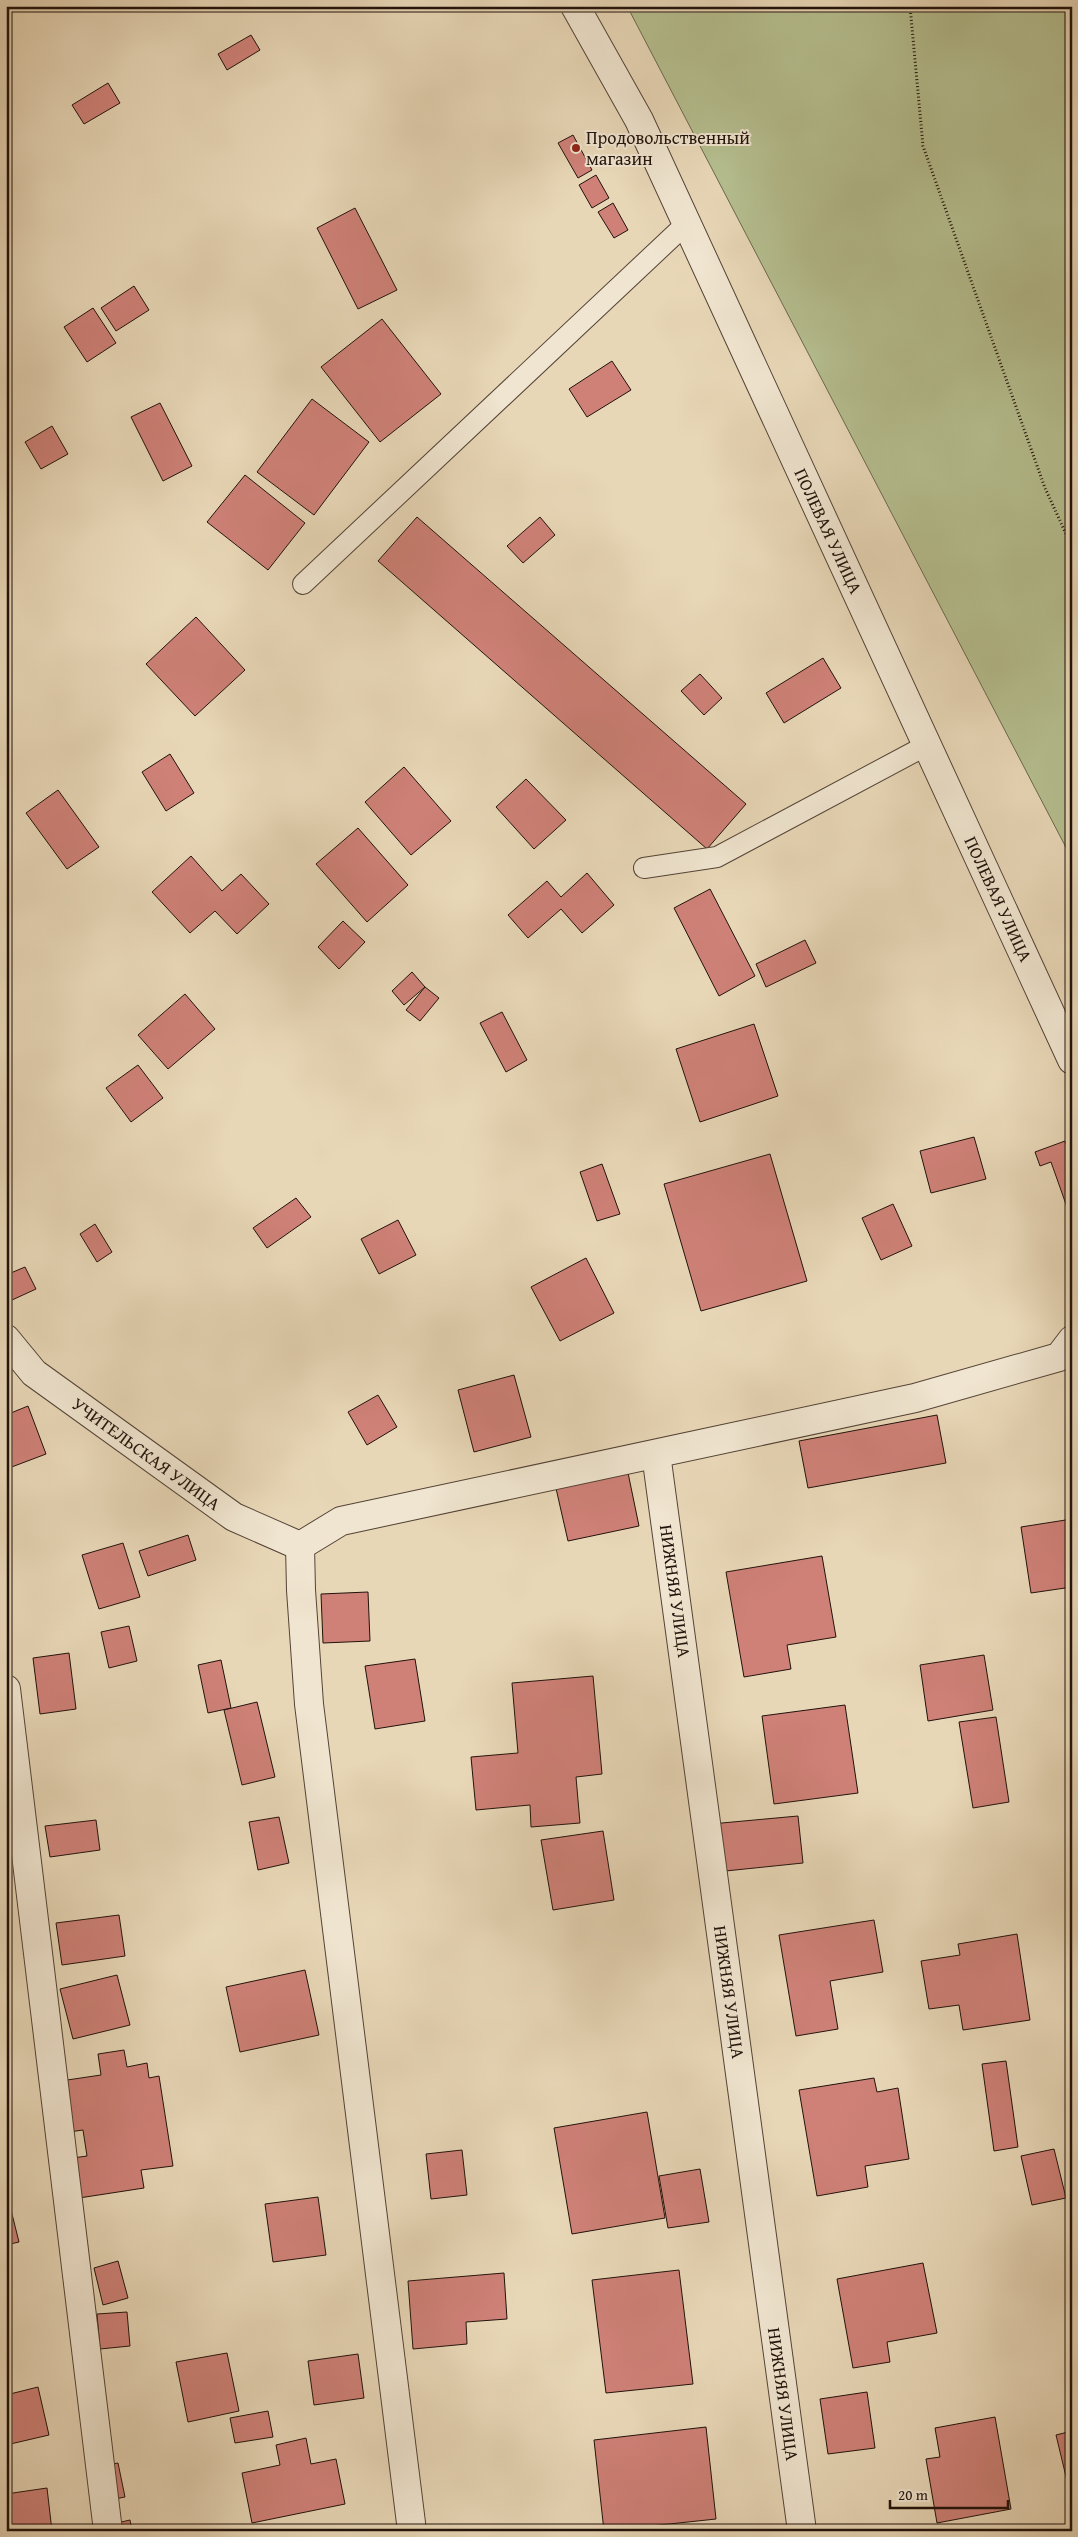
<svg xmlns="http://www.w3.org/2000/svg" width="1078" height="2537" viewBox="0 0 1078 2537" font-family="'Gentium Book Plus',serif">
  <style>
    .green { fill: #b5be8f; stroke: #6b684d }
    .building { fill: #cf8178; stroke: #21120b }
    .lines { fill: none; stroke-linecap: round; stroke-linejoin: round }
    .service-casing { stroke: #534336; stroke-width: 22 }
    .minor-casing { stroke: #534336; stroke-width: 30 }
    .path { stroke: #21120b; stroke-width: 3; stroke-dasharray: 1 2.5; stroke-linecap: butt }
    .service { stroke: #f0e5d0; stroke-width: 20 }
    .minor { stroke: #f0e5d0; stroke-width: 28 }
    .poi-dot { fill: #8f2418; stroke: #f0e5d0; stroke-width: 2 }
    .labels { text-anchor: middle; stroke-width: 4; stroke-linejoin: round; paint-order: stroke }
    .poi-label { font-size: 18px; fill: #21120b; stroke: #f0e5d0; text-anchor: start }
    .street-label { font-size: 18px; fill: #21120b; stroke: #f0e5d0 }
  </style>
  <rect width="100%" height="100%" fill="#e8d7b7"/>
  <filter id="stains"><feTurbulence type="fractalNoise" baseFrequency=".004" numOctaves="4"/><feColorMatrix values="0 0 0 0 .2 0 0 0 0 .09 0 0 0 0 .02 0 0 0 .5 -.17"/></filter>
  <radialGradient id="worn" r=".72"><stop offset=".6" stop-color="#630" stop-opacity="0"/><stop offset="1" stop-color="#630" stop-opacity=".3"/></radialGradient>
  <polygon class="green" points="627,6 1072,6 1072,859"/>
  <g class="building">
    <polygon points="251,35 260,50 227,70 218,54"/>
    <polygon points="108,83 120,103 84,124 72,105"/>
    <polygon points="573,135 592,170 578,178 558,143"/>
    <polygon points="596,175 609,198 592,208 579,185"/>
    <polygon points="613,203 628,230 614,238 598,212"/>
    <polygon points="355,208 397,290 358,309 317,228"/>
    <polygon points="134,286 149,310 116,331 101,308"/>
    <polygon points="93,308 116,343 87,362 64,327"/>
    <polygon points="382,319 441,394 380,442 321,367"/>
    <polygon points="612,361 631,390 587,417 569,389"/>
    <polygon points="312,399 369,442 314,515 257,472"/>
    <polygon points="160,403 192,466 163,481 131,417"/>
    <polygon points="52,426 68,454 41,469 25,442"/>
    <polygon points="245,475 305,523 268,570 207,522"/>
    <polygon points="417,517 746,804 707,849 378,561"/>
    <polygon points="540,517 555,535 523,563 507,546"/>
    <polygon points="196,617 245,670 195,716 146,664"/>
    <polygon points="823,658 841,688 784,723 766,693"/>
    <polygon points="700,674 722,698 704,715 681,691"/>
    <polygon points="170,754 194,793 166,811 142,772"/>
    <polygon points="404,767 451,821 411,855 365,802"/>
    <polygon points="526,779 566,820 534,849 496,807"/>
    <polygon points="58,790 99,847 67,869 26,813"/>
    <polygon points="358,828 408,885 367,922 316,864"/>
    <polygon points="191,856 222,891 241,874 269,904 237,934 215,911 190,933 152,892"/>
    <polygon points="587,873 614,905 582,933 561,909 528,938 508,915 547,881 561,897"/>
    <polygon points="710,889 755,976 719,996 674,908"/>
    <polygon points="343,921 365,942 339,969 318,947"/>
    <polygon points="805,940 816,963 766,987 756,964"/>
    <polygon points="412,972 425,987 404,1005 392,991"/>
    <polygon points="425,987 439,998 420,1021 406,1010"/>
    <polygon points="185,994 215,1029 168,1069 138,1035"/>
    <polygon points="502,1012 527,1060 506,1072 480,1023"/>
    <polygon points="754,1024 778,1096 700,1122 676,1049"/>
    <polygon points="138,1065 163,1098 131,1122 106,1088"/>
    <polygon points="974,1137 986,1179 931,1193 920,1151"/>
    <polygon points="1065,1141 1072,1160 1072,1208 1068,1210 1051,1162 1040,1166 1035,1152"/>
    <polygon points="770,1154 807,1281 701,1311 664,1184"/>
    <polygon points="602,1164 620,1214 597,1221 580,1172"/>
    <polygon points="296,1198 311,1217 267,1248 253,1228"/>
    <polygon points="893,1204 912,1246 881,1260 862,1218"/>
    <polygon points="398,1220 416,1255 379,1274 361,1239"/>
    <polygon points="95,1224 112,1252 97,1262 80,1234"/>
    <polygon points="586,1258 614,1313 560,1341 531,1287"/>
    <polygon points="25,1267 36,1289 12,1300 6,1287 6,1275"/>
    <polygon points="514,1375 531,1437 474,1452 458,1390"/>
    <polygon points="378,1395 397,1427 367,1445 348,1412"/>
    <polygon points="28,1406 46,1454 9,1468 6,1460 6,1415"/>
    <polygon points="937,1415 946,1463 808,1488 799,1441"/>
    <polygon points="627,1468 639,1526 568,1541 555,1484"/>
    <polygon points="1072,1519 1072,1587 1031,1593 1021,1527"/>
    <polygon points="188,1535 196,1560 148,1576 139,1551"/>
    <polygon points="123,1543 140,1597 99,1609 82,1555"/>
    <polygon points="822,1556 836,1637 787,1645 791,1669 744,1677 726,1572"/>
    <polygon points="368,1592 370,1641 323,1643 321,1594"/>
    <polygon points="129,1626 137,1661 109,1668 101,1632"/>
    <polygon points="69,1653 76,1709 40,1714 33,1658"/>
    <polygon points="984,1655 993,1710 928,1721 920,1665"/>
    <polygon points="415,1659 425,1721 375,1729 365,1666"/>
    <polygon points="221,1660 231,1708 208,1713 198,1665"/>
    <polygon points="593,1676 602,1774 576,1777 580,1823 531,1827 530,1805 476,1810 471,1757 518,1753 512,1683"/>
    <polygon points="257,1702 275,1777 242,1785 224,1710"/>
    <polygon points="845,1705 858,1793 774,1804 762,1716"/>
    <polygon points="996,1717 1009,1802 973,1808 959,1722"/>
    <polygon points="798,1816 803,1863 716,1872 711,1824"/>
    <polygon points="279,1817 289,1863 258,1870 249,1822"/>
    <polygon points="96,1820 100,1850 50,1857 45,1826"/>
    <polygon points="603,1831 614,1900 553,1910 541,1840"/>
    <polygon points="119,1915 125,1956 62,1965 56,1923"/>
    <polygon points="874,1920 883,1972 830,1981 838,2029 796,2036 779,1935"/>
    <polygon points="1017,1934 1030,2020 963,2030 959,2005 929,2009 921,1961 960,1955 958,1944"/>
    <polygon points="305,1970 319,2035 240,2052 226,1987"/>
    <polygon points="117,1975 130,2025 73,2039 60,1989"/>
    <polygon points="124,2050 127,2067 147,2063 149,2078 159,2076 173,2166 141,2170 144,2188 79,2198 73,2158 87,2156 83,2130 55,2134 47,2083 101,2075 98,2054"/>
    <polygon points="1006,2061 1018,2147 994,2151 982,2064"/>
    <polygon points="874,2078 877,2092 898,2088 909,2159 865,2166 868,2187 817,2196 799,2090"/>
    <polygon points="647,2112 665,2218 572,2234 554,2128"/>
    <polygon points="1054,2149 1066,2198 1032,2205 1021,2156"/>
    <polygon points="462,2150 467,2195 431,2199 426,2154"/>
    <polygon points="700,2169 709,2222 668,2228 659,2176"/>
    <polygon points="6,2190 19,2242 6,2245"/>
    <polygon points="318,2197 326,2255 273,2262 265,2204"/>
    <polygon points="118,2261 128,2298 103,2305 94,2268"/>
    <polygon points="923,2263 937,2333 887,2342 890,2362 853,2368 837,2279"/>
    <polygon points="679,2270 693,2384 606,2393 592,2280"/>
    <polygon points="504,2273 507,2319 466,2322 467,2344 413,2349 408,2281"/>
    <polygon points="127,2312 130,2346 100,2349 97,2314"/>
    <polygon points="227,2353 239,2411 188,2422 176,2362"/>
    <polygon points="358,2354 364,2398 314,2405 308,2361"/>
    <polygon points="38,2387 49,2435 6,2445 6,2395"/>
    <polygon points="867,2392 875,2448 828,2454 820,2399"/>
    <polygon points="268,2411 273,2437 235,2443 230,2418"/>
    <polygon points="995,2417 1011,2509 937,2523 926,2459 940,2457 935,2428"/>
    <polygon points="706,2427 716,2519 604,2531 594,2440"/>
    <polygon points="1072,2431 1072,2488 1069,2489 1056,2435"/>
    <polygon points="306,2438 311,2464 336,2459 345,2504 252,2523 242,2473 280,2465 276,2445"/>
    <polygon points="118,2463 125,2497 105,2501 98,2467"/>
    <polygon points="47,2488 52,2531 6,2531 6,2494"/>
    <polygon points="130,2520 132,2531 109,2531 108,2525"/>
  </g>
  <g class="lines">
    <g class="service-casing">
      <g id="service">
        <polyline points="303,584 687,223"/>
        <polyline points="644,868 717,857 927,745"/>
      </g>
    </g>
    <g class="minor-casing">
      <g id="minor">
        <polyline points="575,6 639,120 1072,1060"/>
        <polyline points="6,1339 34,1373 234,1517 300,1546"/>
        <polyline points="656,1454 802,2531"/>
        <polyline points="300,1546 301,1590 309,1704 412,2531"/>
        <polyline points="300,1546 341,1521 915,1398 1059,1357 1072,1340"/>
        <polyline points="6,1689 108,2531"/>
      </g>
    </g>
    <polyline class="path" points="910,6 923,146 1045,488 1072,547"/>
    <use href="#service" class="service"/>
    <use href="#minor" class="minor"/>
  </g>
  <circle class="poi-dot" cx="576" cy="148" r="5"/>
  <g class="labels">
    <g class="poi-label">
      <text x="586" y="144">Продовольственный<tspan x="586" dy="21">магазин</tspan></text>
    </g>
    <g class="street-label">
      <text transform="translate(828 531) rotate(65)" y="6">ПОЛЕВАЯ УЛИЦА</text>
      <text transform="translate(998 899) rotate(65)" y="6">ПОЛЕВАЯ УЛИЦА</text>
      <text transform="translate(146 1454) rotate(36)" y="6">УЧИТЕЛЬСКАЯ УЛИЦА</text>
      <text transform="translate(675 1591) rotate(82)" y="6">НИЖНЯЯ УЛИЦА</text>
      <text transform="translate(729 1992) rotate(82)" y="6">НИЖНЯЯ УЛИЦА</text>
      <text transform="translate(783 2394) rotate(82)" y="6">НИЖНЯЯ УЛИЦА</text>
    </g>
  </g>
  <rect width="1078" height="2537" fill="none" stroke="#e8d7b7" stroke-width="25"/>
  <rect x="8" y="8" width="1063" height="2522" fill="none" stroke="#21120b" stroke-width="2.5"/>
  <rect x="12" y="12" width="1053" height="2512" fill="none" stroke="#21120b"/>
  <path d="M890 2500v8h118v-8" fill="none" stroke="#21120b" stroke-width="2.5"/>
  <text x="898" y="2500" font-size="15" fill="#21120b" stroke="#f0e5d0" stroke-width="4" paint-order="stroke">20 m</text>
  <rect width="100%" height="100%" filter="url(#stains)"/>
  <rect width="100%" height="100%" fill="url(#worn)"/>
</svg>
